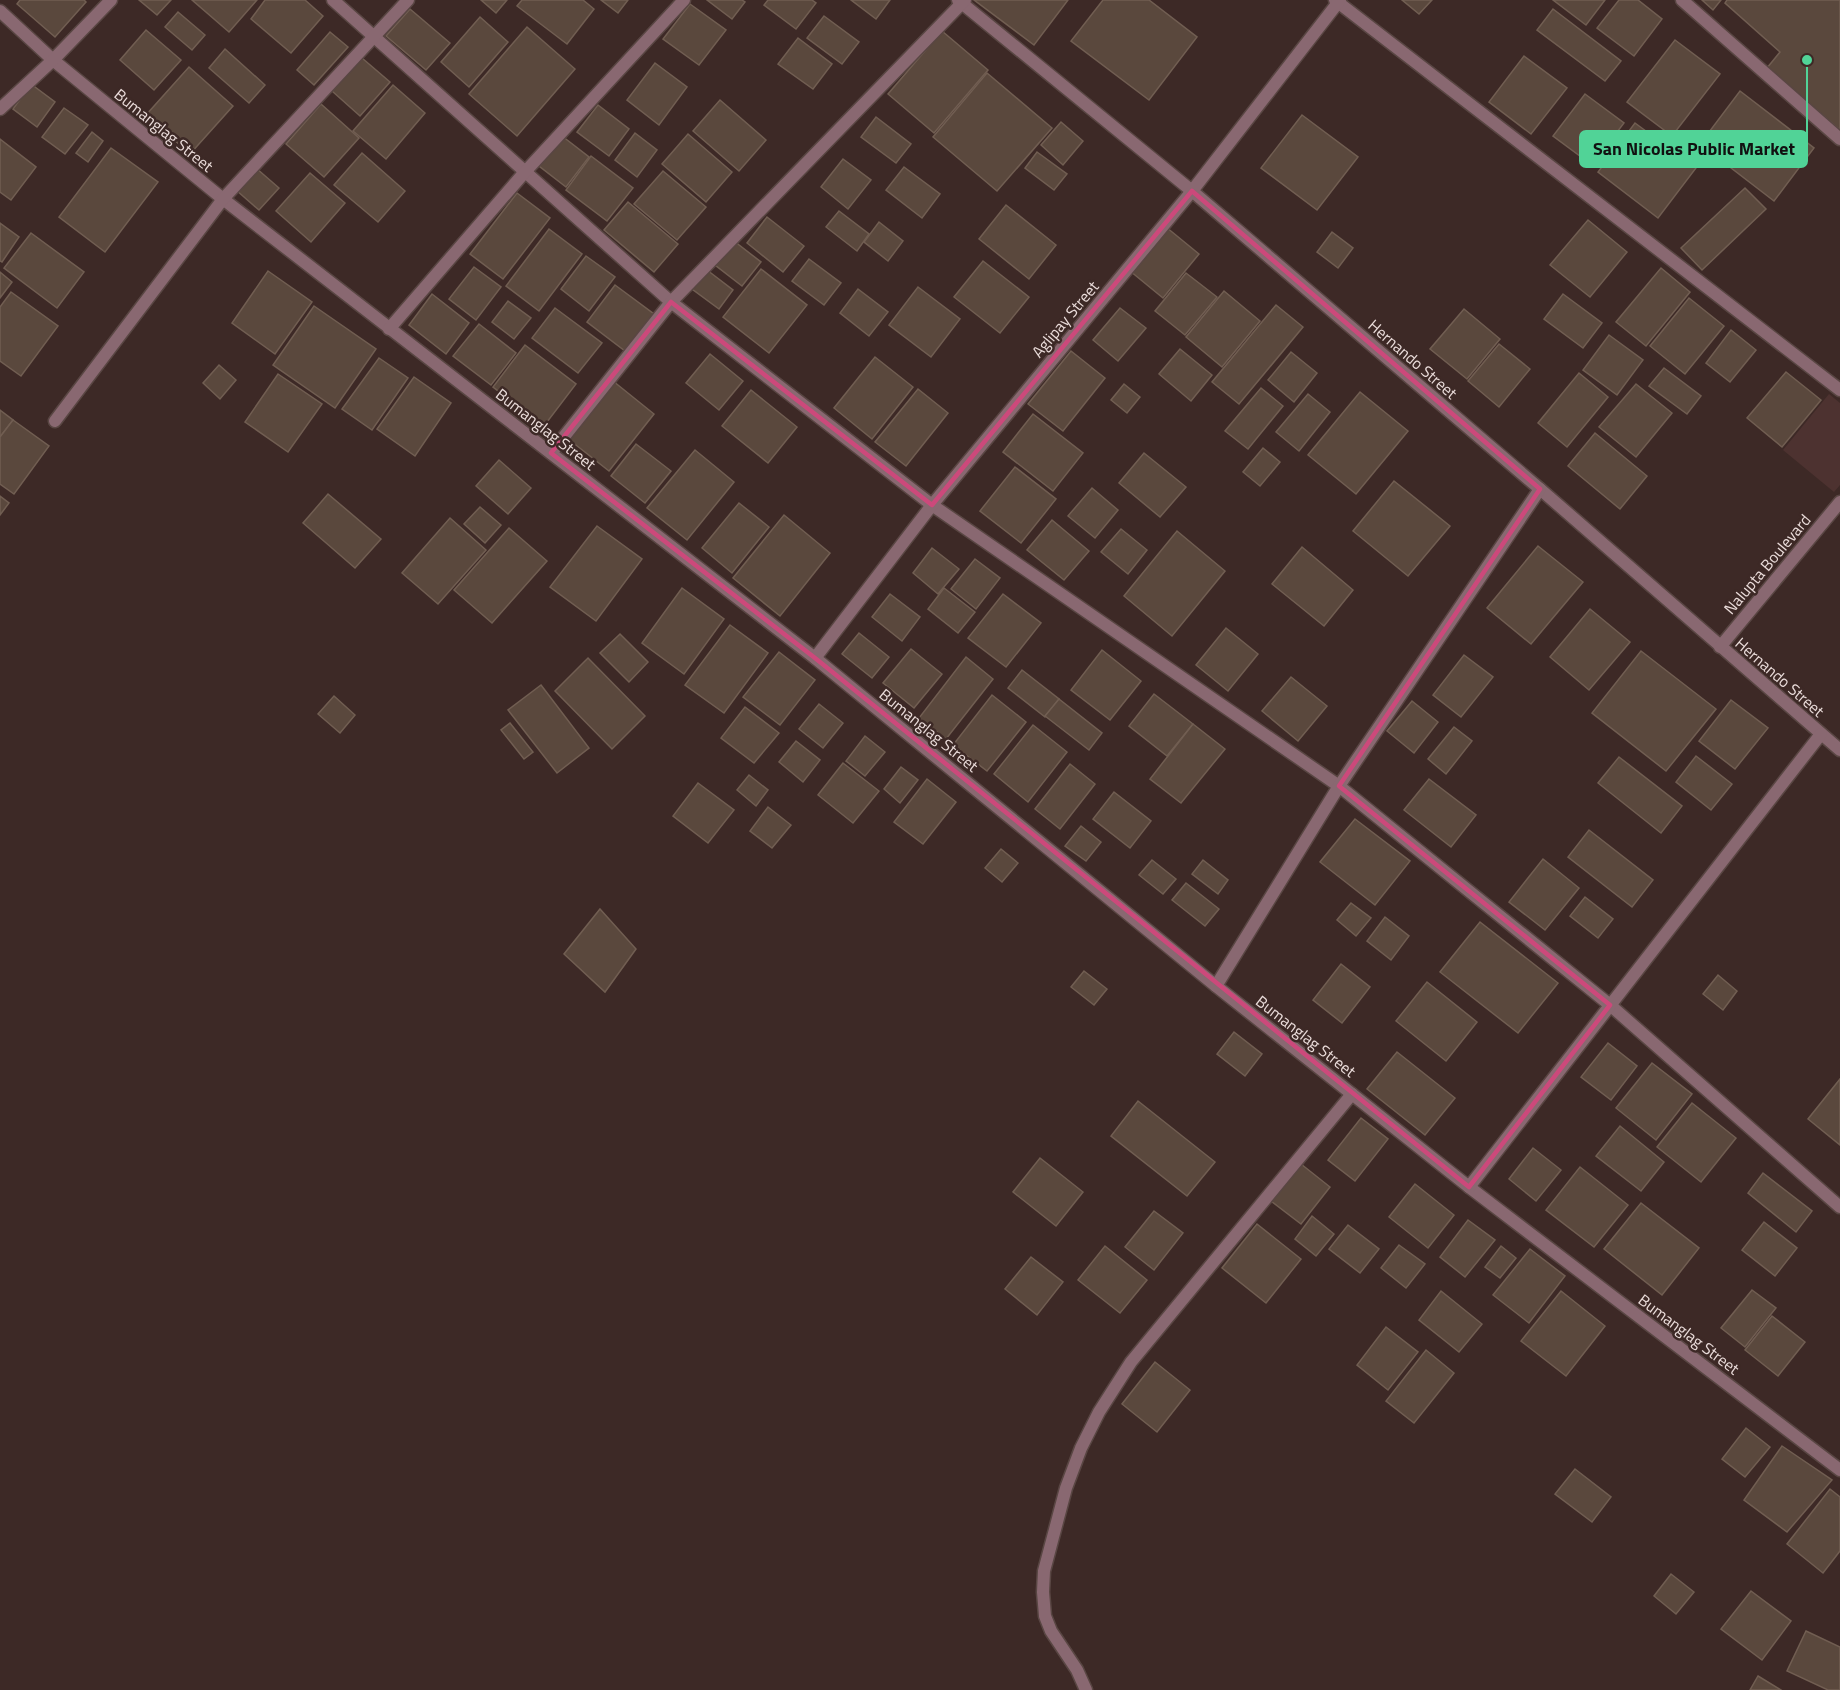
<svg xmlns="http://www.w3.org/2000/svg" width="1840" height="1690" viewBox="0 0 1840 1690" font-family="'Titillium Web',sans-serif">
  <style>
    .built { fill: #4d3230 }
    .building { fill: #5a483d; stroke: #715e52; stroke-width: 1.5 }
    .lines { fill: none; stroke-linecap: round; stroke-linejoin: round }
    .minor-casing { stroke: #594643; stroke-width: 15 }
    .minor { stroke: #896871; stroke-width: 12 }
    .marked { fill: none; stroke: #cc497b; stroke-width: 4.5; stroke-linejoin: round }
    .labels { text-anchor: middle; stroke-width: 5; stroke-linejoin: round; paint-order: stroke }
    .street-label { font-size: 16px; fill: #ebdddb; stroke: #3d2926 }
    .leader { fill: none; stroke: #51d397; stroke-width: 2 }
    .callout-dot { fill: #51d397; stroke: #3d2926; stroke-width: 2 }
    .callout { fill: #51d397; stroke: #51d397; stroke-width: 2 }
    .callout-label { font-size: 18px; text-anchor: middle; font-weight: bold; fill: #111 }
  </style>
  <rect width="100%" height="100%" fill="#3d2926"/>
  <polygon class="built" points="1829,394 1840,403 1840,485 1834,492 1783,450"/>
  <g class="building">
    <polygon points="20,0 84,0 86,2 55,37 17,4"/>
    <polygon points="139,0 171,0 157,15"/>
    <polygon points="192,0 257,0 229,32"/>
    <polygon points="265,0 305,0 323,16 291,53 251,19"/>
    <polygon points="481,0 507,0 496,13"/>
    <polygon points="522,0 583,0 594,9 567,44 517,6"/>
    <polygon points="601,0 628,0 618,13"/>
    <polygon points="707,0 742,0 745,2 732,19"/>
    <polygon points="768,0 812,0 816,3 796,29 764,5"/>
    <polygon points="851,0 890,0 876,19"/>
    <polygon points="974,0 1068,0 1034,45"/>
    <polygon points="1103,0 1149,0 1197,37 1149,100 1071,41"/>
    <polygon points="1402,0 1432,0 1419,14"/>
    <polygon points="1553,0 1605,0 1586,25"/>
    <polygon points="1619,0 1638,0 1662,19 1634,56 1597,28"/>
    <polygon points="1702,0 1721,0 1713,10"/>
    <polygon points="1727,0 1840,0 1840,130 1767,68 1780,52 1725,3"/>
    <polygon points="690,4 726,30 699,65 663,39"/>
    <polygon points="410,9 450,43 426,70 386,36"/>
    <polygon points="1553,9 1621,61 1605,81 1537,30"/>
    <polygon points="178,12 205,35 192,50 165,27"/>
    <polygon points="824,16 859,42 842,64 807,38"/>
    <polygon points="480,17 508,42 469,87 441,62"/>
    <polygon points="527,27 575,69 517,136 469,94"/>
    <polygon points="146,30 181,60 154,90 120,60"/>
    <polygon points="942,31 988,70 934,133 888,94"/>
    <polygon points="330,32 348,47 314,85 297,70"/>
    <polygon points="798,38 832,64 813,89 778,64"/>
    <polygon points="1675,40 1720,74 1672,136 1627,102"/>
    <polygon points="225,49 265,85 249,103 209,68"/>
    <polygon points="1524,56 1567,88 1531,134 1489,102"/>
    <polygon points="362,58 390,82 360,116 332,91"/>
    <polygon points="655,63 687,87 659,125 627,100"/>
    <polygon points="189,67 233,106 190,154 146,115"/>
    <polygon points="987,73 1052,128 997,191 933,137"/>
    <polygon points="31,84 55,102 37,127 13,109"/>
    <polygon points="393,85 425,113 386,159 353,131"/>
    <polygon points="1740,91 1814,148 1774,201 1700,144"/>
    <polygon points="1585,94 1624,123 1592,165 1553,136"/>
    <polygon points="720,100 766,140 739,171 693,131"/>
    <polygon points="321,104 359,138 324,177 286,144"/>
    <polygon points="598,105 629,129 609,156 577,132"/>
    <polygon points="64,108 88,125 65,154 42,137"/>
    <polygon points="1302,115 1358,157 1317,210 1261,168"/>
    <polygon points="876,117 911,144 896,163 861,137"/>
    <polygon points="1061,122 1083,141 1063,165 1041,145"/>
    <polygon points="1635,123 1696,168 1658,218 1598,172"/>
    <polygon points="92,132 103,141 88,162 76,153"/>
    <polygon points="635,133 657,150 637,177 615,160"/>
    <polygon points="688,134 732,172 706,202 662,164"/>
    <polygon points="562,136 589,157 566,187 539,166"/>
    <polygon points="0,139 36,167 11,200 0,192"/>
    <polygon points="111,148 158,182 105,252 59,217"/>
    <polygon points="1037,152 1067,174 1054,190 1025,168"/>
    <polygon points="362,153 405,191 378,222 334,185"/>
    <polygon points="591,156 633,188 607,221 566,190"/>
    <polygon points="843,159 871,180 848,209 821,187"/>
    <polygon points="904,167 940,194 922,218 886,190"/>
    <polygon points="256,168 279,188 259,210 236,190"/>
    <polygon points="663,171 706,207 677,240 634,204"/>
    <polygon points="310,173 345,203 311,242 276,211"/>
    <polygon points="1745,188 1766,209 1702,270 1681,248"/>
    <polygon points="517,193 550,218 503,279 470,254"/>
    <polygon points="628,202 678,244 654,272 604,230"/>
    <polygon points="1006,205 1056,245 1029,279 979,239"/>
    <polygon points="839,211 869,234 857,251 826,227"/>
    <polygon points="767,217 804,246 783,272 747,243"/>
    <polygon points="1588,220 1627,252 1590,297 1550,265"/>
    <polygon points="879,222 903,241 888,261 864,242"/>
    <polygon points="0,223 19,237 2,262 0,261"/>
    <polygon points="1166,227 1199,254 1163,298 1130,271"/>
    <polygon points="549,229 582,254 539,311 506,286"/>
    <polygon points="1332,232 1353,248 1338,268 1317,252"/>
    <polygon points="31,233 84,272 57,308 4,268"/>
    <polygon points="734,241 761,262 742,286 715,265"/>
    <polygon points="586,256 615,277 589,311 561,289"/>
    <polygon points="809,259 841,283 824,305 792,281"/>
    <polygon points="983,261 1029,297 1000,333 954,297"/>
    <polygon points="474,267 501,287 476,320 449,299"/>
    <polygon points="1661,268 1690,292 1646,346 1616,322"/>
    <polygon points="761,269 807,305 769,353 723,317"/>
    <polygon points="707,270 733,290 719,309 692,289"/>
    <polygon points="268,271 312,302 275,354 232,323"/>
    <polygon points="0,272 12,282 0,298"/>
    <polygon points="1186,273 1217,297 1185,335 1155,311"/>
    <polygon points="615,285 654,314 625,351 587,322"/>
    <polygon points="918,287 960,319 931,357 889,325"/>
    <polygon points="858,289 888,312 869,336 840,313"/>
    <polygon points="1224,291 1260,321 1222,367 1186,337"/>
    <polygon points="11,292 58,326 21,376 0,361 0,307"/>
    <polygon points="432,294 469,323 446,354 409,325"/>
    <polygon points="1563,294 1602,323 1583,348 1544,319"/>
    <polygon points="1689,298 1724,326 1685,374 1650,346"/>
    <polygon points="508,301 531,318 514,339 492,322"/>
    <polygon points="1276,305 1303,327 1239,404 1212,382"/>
    <polygon points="314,306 376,349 335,408 273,365"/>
    <polygon points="555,308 602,343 578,373 532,338"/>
    <polygon points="1120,308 1146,328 1118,361 1093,340"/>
    <polygon points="1464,309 1500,339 1467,379 1430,349"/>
    <polygon points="479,324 516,353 491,385 453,356"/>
    <polygon points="1731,330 1756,350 1730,382 1706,363"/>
    <polygon points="1609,335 1643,360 1617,395 1583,370"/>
    <polygon points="1499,344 1530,369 1499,407 1468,381"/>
    <polygon points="525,345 576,384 544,426 493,387"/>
    <polygon points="1180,349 1212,375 1191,401 1159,374"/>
    <polygon points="1071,351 1105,378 1063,431 1028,404"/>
    <polygon points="1291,352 1317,373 1294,402 1268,380"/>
    <polygon points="710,354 743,381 719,410 686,383"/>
    <polygon points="875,357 913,387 872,439 834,408"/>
    <polygon points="379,358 408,378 372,430 342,409"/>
    <polygon points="219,365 236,380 220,399 203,383"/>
    <polygon points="1664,368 1701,396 1687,414 1649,386"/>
    <polygon points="1786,372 1821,400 1782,447 1747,418"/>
    <polygon points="1579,373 1608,397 1567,447 1538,423"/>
    <polygon points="278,374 322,404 288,452 245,422"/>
    <polygon points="414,377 451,403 415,456 377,429"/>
    <polygon points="613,381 654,414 609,471 567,438"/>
    <polygon points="1124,384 1140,397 1127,413 1111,400"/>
    <polygon points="1636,384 1672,413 1636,457 1599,427"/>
    <polygon points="1261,388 1283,406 1248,449 1225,431"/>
    <polygon points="918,389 948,413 906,466 875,442"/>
    <polygon points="751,390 797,427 768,463 722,426"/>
    <polygon points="1360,392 1408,431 1356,494 1308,455"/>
    <polygon points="1308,394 1330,412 1299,451 1276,432"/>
    <polygon points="0,410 13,420 0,437"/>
    <polygon points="1033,414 1083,453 1053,491 1003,452"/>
    <polygon points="13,420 49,446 14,494 0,484 0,437"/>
    <polygon points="1595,433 1647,476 1620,509 1568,466"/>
    <polygon points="636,444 671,471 645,503 611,476"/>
    <polygon points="1263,448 1280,462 1260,486 1243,472"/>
    <polygon points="695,450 734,482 687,540 647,508"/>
    <polygon points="1144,453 1186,487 1160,517 1119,483"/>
    <polygon points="499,460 531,488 508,514 476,486"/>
    <polygon points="1015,467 1056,499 1021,543 980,511"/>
    <polygon points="1394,481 1450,526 1408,576 1353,531"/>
    <polygon points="1092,488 1118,510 1095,538 1068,516"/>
    <polygon points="328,494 381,539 355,568 303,523"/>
    <polygon points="0,496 9,503 0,515"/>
    <polygon points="739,503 769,527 732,573 702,548"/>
    <polygon points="480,507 501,525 485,543 464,524"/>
    <polygon points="784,515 830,553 780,616 733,578"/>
    <polygon points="450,518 486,550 438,604 402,573"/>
    <polygon points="1052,520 1089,551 1064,580 1027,550"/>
    <polygon points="597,526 642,559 596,621 550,587"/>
    <polygon points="509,528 547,561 492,623 454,590"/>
    <polygon points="1121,529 1147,550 1128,574 1101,552"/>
    <polygon points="1177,531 1225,571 1172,636 1124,596"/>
    <polygon points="1538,546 1583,582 1531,644 1487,608"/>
    <polygon points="1302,547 1353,590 1324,626 1272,584"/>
    <polygon points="932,548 959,569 938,594 913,573"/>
    <polygon points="975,559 1000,578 976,609 951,589"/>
    <polygon points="682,588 724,619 684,674 642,643"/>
    <polygon points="944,588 975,612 958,633 928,609"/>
    <polygon points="890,594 920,617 902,641 872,617"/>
    <polygon points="1003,594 1041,623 1006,667 968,638"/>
    <polygon points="1590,609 1630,642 1589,690 1550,657"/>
    <polygon points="730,625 768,653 724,713 685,685"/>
    <polygon points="1226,628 1258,654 1228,691 1196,665"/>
    <polygon points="859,633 889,657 872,678 842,654"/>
    <polygon points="620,634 648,662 629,682 600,653"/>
    <polygon points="911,649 942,674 914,708 883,683"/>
    <polygon points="1102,650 1141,681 1110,720 1071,690"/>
    <polygon points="1641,651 1716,709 1666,771 1592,713"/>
    <polygon points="779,652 815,680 780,725 743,697"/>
    <polygon points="1464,655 1493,677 1461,717 1433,695"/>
    <polygon points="966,657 993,679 946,739 919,718"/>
    <polygon points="588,658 645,716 612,749 555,691"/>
    <polygon points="1022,670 1059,699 1045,717 1008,688"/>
    <polygon points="1291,677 1327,706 1298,741 1262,711"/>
    <polygon points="541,685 589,748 557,773 508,710"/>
    <polygon points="1154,694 1193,724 1167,756 1129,726"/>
    <polygon points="992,695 1026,722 987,771 953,745"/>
    <polygon points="334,696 355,715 340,733 318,714"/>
    <polygon points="1059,699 1102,733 1089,750 1045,716"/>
    <polygon points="1731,700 1768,728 1735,769 1699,741"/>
    <polygon points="1412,701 1438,722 1414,753 1387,731"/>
    <polygon points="819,704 843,723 823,748 799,729"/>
    <polygon points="745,707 779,733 754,763 721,738"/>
    <polygon points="510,723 533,752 524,759 501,730"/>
    <polygon points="1193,724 1225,749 1181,803 1150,779"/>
    <polygon points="1033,725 1067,752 1028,802 994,774"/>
    <polygon points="1454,727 1472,741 1446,774 1428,759"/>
    <polygon points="865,736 885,752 865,776 846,761"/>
    <polygon points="796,741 820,760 803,782 779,762"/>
    <polygon points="1696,756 1732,784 1711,810 1676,782"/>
    <polygon points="1619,757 1682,806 1661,833 1598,783"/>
    <polygon points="843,763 879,791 853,823 818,795"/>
    <polygon points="1070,764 1095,784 1060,829 1035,809"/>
    <polygon points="901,767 918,780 900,803 884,789"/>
    <polygon points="749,775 768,790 756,806 737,790"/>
    <polygon points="927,779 956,802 923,844 894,822"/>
    <polygon points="1429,779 1476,815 1451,847 1404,810"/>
    <polygon points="698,783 734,810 708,843 673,816"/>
    <polygon points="1114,792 1151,821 1130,848 1093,819"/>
    <polygon points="768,807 791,825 772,848 750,831"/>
    <polygon points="1355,819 1410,861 1375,905 1320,862"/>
    <polygon points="1081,826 1101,842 1086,861 1065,846"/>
    <polygon points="1589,830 1653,880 1632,907 1568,857"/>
    <polygon points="1001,849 1018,863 1002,882 985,868"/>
    <polygon points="1543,859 1579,888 1545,930 1509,902"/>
    <polygon points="1152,860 1176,879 1163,894 1139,875"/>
    <polygon points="1203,860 1228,880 1218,894 1192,874"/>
    <polygon points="1186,883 1219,909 1205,926 1172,900"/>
    <polygon points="1585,897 1613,919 1598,938 1570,916"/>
    <polygon points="1351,903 1371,918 1356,936 1337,920"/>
    <polygon points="600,909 636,949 605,992 564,954"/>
    <polygon points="1385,917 1409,936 1391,960 1367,941"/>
    <polygon points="1480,922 1558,983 1518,1033 1440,972"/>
    <polygon points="1341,964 1370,987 1342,1023 1313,1000"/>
    <polygon points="1084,971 1107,989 1094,1005 1071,987"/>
    <polygon points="1718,975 1737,991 1723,1010 1703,994"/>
    <polygon points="1427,982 1477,1022 1446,1061 1396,1021"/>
    <polygon points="1234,1032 1262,1054 1245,1076 1217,1054"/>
    <polygon points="1608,1043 1637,1066 1611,1100 1581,1077"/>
    <polygon points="1397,1052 1455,1098 1425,1135 1367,1089"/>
    <polygon points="1652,1063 1692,1094 1656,1140 1616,1108"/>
    <polygon points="1840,1079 1840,1145 1808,1119"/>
    <polygon points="1138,1101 1215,1162 1187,1196 1111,1136"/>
    <polygon points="1692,1103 1736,1138 1701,1182 1657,1147"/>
    <polygon points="1361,1118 1388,1139 1355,1181 1328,1160"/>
    <polygon points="1620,1126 1664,1162 1641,1191 1596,1156"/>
    <polygon points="1533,1148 1561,1170 1536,1201 1509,1179"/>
    <polygon points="1040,1158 1083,1192 1056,1226 1013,1192"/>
    <polygon points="1301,1164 1330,1187 1301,1224 1271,1201"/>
    <polygon points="1580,1167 1628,1205 1594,1247 1546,1210"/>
    <polygon points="1763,1173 1812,1211 1796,1232 1748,1193"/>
    <polygon points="1415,1184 1454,1215 1428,1248 1389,1217"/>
    <polygon points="1641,1203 1699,1248 1662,1295 1604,1249"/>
    <polygon points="1154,1211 1183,1233 1154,1270 1125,1247"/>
    <polygon points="1312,1216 1334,1234 1316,1256 1295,1239"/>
    <polygon points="1468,1220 1495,1240 1465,1277 1440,1257"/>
    <polygon points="1764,1222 1797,1248 1775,1276 1742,1250"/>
    <polygon points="1257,1224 1301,1259 1266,1303 1222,1268"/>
    <polygon points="1348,1225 1379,1249 1360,1273 1329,1249"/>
    <polygon points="1399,1245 1425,1264 1406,1288 1381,1268"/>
    <polygon points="1105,1246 1147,1280 1120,1313 1078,1280"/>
    <polygon points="1501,1246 1516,1258 1500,1278 1485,1267"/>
    <polygon points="1530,1249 1565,1276 1529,1323 1493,1295"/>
    <polygon points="1031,1257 1063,1282 1037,1315 1005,1289"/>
    <polygon points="1752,1290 1776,1308 1745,1347 1721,1328"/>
    <polygon points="1441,1291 1482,1324 1459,1352 1419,1320"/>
    <polygon points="1561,1291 1605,1326 1566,1376 1521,1341"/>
    <polygon points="1772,1316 1805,1342 1778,1376 1745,1350"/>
    <polygon points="1386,1327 1418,1352 1388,1390 1357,1365"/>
    <polygon points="1426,1350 1454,1373 1414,1423 1386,1401"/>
    <polygon points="1155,1362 1190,1390 1157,1432 1122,1404"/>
    <polygon points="1746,1428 1770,1447 1745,1477 1722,1459"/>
    <polygon points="1782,1446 1832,1480 1787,1532 1744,1500"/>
    <polygon points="1575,1469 1611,1497 1592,1522 1555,1494"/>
    <polygon points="1830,1489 1840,1497 1840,1551 1823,1573 1787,1544"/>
    <polygon points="1671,1574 1694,1592 1676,1614 1654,1596"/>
    <polygon points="1751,1591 1791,1621 1762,1660 1721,1629"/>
    <polygon points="1806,1631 1840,1647 1840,1690 1828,1690 1787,1671"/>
    <polygon points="1758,1676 1781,1690 1750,1690"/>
  </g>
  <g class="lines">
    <g class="minor-casing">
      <g id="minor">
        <polyline points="333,0 671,302 932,505 1339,786 1610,1005 1840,1207"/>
        <polyline points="958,0 1192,191 1540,489 1840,750"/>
        <polyline points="1335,0 1840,390"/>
        <polyline points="1682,0 1840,139"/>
        <polyline points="0,11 53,60 223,199 815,658 1216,986 1469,1187 1840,1470"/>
        <polyline points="0,109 53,60 111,0"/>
        <polyline points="389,329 524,173 684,0"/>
        <polyline points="55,421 223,199 408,0"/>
        <polyline points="551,453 671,302 965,0"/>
        <polyline points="1720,647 1840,502"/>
        <polyline points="815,658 932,505 1192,191 1340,0"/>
        <polyline points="1216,986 1339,786 1540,489"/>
        <polyline points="1469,1187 1821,734"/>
        <polyline points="1086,1690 1077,1670 1051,1631 1045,1616 1043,1592 1044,1571 1066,1488 1081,1448 1099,1412 1131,1362 1352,1094"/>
      </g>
    </g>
    <use href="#minor" class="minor"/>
  </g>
  <path class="marked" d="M1192 191 1540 489 1339 786 1610 1005 1469 1187 815 658 551 453 671 302 932 505Z"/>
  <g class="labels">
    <g class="street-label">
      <text transform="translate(164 130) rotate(39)" y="6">Bumanglag Street</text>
      <text transform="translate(1065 319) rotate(-50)" y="6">Aglipay Street</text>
      <text transform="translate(1413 359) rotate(41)" y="6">Hernando Street</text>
      <text transform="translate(546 429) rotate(38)" y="6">Bumanglag Street</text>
      <text transform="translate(1767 564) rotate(-50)" y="6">Nalupta Boulevard</text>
      <text transform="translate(1780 677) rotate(41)" y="6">Hernando Street</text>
      <text transform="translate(929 730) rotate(39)" y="6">Bumanglag Street</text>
      <text transform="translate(1306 1036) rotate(38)" y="6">Bumanglag Street</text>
      <text transform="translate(1689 1334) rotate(37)" y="6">Bumanglag Street</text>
    </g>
  </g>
  <path class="leader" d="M1807 60L1807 149"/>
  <circle class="callout-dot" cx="1807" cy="60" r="6"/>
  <rect class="callout" x="1580" y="131" width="227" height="36" rx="6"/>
  <g class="callout-label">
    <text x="1694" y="155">San Nicolas Public Market</text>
  </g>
</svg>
